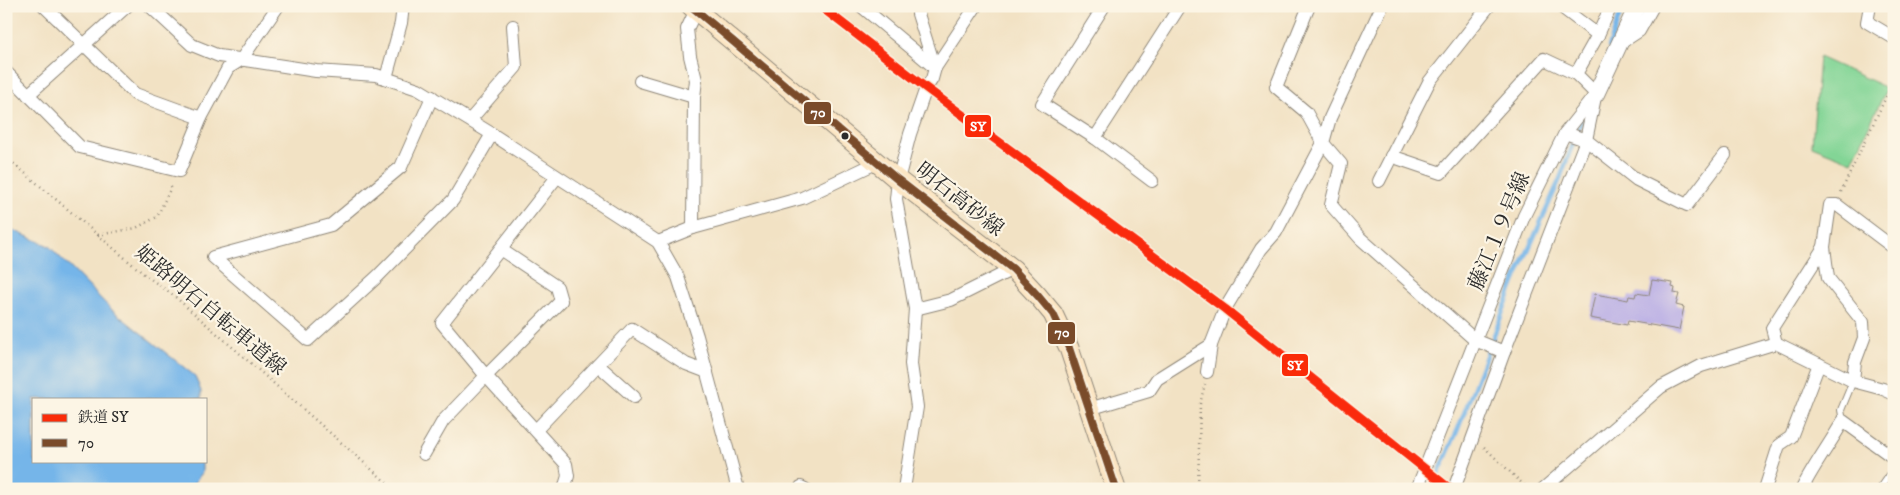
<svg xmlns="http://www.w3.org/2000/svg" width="1900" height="495" viewBox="0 0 1900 495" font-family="'IM FELL DW Pica','Noto Serif JP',serif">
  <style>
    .green { fill: #83d596; stroke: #578060 }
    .water { fill: #75b5e9; stroke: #50708a }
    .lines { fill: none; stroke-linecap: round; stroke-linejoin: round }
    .stream { stroke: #75b5e9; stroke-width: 4.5 }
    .building { fill: #b6aae5 }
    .service-casing { stroke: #8e8678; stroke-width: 8 }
    .minor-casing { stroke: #8e8678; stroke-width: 14 }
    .tertiary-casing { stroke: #8e8678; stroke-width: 18 }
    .secondary-casing { stroke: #8e8678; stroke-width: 21 }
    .path { stroke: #8e8678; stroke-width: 2.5; stroke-dasharray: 1 4; stroke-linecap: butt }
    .service { stroke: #fff; stroke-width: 6 }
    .minor { stroke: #fff; stroke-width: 12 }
    .tertiary { stroke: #fff; stroke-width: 16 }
    .secondary { stroke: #fce6c4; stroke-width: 19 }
    .bus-1-casing { stroke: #fcf5e5; stroke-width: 11 }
    .bus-1 { stroke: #7a4b2a; stroke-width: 8 }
    .rail-1-casing { stroke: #fcf5e5; stroke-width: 12 }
    .rail-1 { stroke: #fa2b08; stroke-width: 9 }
    .bus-dot { fill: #2b2b2b; stroke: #fcf5e5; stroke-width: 2 }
    .labels { text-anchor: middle; stroke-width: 4.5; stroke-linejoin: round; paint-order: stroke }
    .street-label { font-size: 21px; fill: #2b2b2b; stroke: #fcf5e5 }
    .line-badge { stroke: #fcf5e5; stroke-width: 2 }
    .badge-label { font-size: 14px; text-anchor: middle; font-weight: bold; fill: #fff }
  </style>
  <rect width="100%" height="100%" fill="#fcf5e5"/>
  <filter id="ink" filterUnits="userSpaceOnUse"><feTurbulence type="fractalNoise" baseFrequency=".02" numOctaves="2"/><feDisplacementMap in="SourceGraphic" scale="10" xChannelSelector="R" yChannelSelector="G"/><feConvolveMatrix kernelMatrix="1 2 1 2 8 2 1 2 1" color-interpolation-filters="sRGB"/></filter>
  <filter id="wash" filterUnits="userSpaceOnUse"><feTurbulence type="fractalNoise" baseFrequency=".0096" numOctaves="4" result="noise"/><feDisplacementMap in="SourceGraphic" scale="20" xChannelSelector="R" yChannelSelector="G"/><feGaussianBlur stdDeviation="1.12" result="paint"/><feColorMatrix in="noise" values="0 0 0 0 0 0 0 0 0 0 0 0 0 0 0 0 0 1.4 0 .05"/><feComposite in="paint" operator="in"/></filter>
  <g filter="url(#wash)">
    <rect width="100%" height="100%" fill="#f2e2c4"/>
    <polygon class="green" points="1819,57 1887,88 1852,162 1812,146"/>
    <polygon class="water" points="6,227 49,246 112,310 195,376 201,391 201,399 34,399 34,461 202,461 202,473 189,489 6,489"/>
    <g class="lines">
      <g class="stream">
        <polyline points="1609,47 1623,6"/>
        <polyline points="1432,489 1458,429 1515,280 1559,181 1582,120"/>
      </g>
    </g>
    <g id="blocks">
      <polygon class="building" points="1652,280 1673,283 1672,287 1675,288 1674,293 1679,294 1676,305 1684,307 1679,330 1628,321 1627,325 1590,318 1595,294 1628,300 1629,296 1635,297 1636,293 1649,295"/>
    </g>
  </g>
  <g filter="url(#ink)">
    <use href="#blocks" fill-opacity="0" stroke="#8e8678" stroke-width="1"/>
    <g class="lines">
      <g class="service-casing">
        <g id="service">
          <polyline points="1843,421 1841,410 1853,381"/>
          <polyline points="1880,489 1894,469"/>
        </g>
      </g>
      <g class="minor-casing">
        <g id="minor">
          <polyline points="44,6 135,94 201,118"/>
          <polyline points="150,6 192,45 219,56 316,71 376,75 418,89 492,134 658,242 678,277 697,336 738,489"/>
          <polyline points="861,6 935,68"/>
          <polyline points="919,6 918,14 935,68"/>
          <polyline points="1104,6 1042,104 1095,138 1152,181"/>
          <polyline points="1309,6 1276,87 1306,112 1323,143 1341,164 1331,205 1360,238 1475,340 1504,352"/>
          <polyline points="1560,6 1598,35"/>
          <polyline points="1870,6 1867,22 1894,38"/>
          <polyline points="1619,44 1639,31 1653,6"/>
          <polyline points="6,72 80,147 179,171 201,118 228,68 241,60 278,6"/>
          <polyline points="386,78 401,23 403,6"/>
          <polyline points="640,81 694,97"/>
          <polyline points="1596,94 1576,74 1598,35 1611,6"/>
          <polyline points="28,95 127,6"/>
          <polyline points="432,97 401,167 331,225 213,257 308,340 378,276 453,200 492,134"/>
          <polyline points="470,120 516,67 513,26"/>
          <polyline points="1565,133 1586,140 1637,180 1687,205 1725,155"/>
          <polyline points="1095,138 1180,6"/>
          <polyline points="1391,156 1441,173 1544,59 1576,74"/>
          <polyline points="1379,181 1429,82 1489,6"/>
          <polyline points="693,228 694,97 696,80 690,56 687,29 696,10"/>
          <polyline points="658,242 693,228 802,198 878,162"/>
          <polyline points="500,249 557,287 561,301 486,376 442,323 557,177"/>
          <polyline points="915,309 951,300 1013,269"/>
          <polyline points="1776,343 1772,328 1824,247"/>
          <polyline points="598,365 634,397"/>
          <polyline points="1207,372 1211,345 1225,309 1261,249 1276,232 1323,143 1330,118 1382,6"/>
          <polyline points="1853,381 1855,362 1864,338 1863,322 1828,278 1824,247 1830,205 1837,205 1894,248"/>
          <polyline points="1089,409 1149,391 1157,379 1211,345"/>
          <polyline points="536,430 632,329 686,364 707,372"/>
          <polyline points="424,454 443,421 486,376 566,464 568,476 564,489"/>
          <polyline points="801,487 805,489"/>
          <polyline points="904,489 917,407 911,364 915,309 896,199 898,180 910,134 926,88 932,79 935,68 976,6"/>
          <polyline points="1417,489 1524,216 1565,133 1596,94"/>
          <polyline points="1454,489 1504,352 1586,140 1595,97"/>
          <polyline points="1543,489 1661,387 1701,366 1776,343 1853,381 1883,389 1894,394"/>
          <polyline points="1765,489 1779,445 1791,437 1819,364"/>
          <path d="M1802 489C1814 465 1830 444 1843 421L1894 458"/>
        </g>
      </g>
      <g class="tertiary-casing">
        <polyline id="tertiary" points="1596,94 1637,6"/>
      </g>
      <g class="secondary-casing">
        <polyline id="secondary" points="691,6 898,180 1013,269 1038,296 1053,314 1069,348 1116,489"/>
      </g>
      <g class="path">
        <polyline points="6,157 145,275 173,295 394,489"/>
        <polyline points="1841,192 1894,80"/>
        <polyline points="98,235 136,228 157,217 173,183"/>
        <polyline points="1484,447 1528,489"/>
        <polyline points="1198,489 1200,404 1205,384"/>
      </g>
      <use href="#service" class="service"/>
      <use href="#minor" class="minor"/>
      <use href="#tertiary" class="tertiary"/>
      <use href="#secondary" class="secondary"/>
      <g class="bus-1-casing">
        <polyline id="bus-1" points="691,6 898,180 1013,269 1038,296 1053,314 1069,348 1116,489"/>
      </g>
      <use href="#bus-1" class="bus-1"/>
      <g class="rail-1-casing">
        <polyline id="rail-1" points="820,6 926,88 1225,309 1450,489"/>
      </g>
      <use href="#rail-1" class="rail-1"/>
    </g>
  </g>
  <circle class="bus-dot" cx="845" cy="136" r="4.5"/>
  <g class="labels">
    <g class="street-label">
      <text transform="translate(960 199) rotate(38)" y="7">明石高砂線</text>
      <text transform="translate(1499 231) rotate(-67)" y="7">藤江１９号線</text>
      <text transform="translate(211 310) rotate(40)" y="7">姫路明石自転車道線</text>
    </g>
  </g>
  <g class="line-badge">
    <rect x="803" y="101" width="29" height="24" rx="5" fill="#7a4b2a"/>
    <rect x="964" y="114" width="28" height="24" rx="5" fill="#fa2b08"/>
    <rect x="1047" y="321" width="29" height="24" rx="5" fill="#7a4b2a"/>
    <rect x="1281" y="353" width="28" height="24" rx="5" fill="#fa2b08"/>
  </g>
  <g class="badge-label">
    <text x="818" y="117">70</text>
    <text x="978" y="131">SY</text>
    <text x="1062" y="337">70</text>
    <text x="1295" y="370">SY</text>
  </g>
  <rect width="1900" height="495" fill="none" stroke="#fcf5e5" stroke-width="25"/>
  <rect x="32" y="398" width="175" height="65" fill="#fcf5e5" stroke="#a8a49b"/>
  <rect x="42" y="414" width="25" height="8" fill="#fa2b08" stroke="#a8a49b"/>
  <text x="78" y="422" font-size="15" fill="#2b2b2b">鉄道 SY</text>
  <rect x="42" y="439" width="25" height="8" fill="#7a4b2a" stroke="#a8a49b"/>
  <text x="78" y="448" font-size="15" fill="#2b2b2b">70</text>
</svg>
